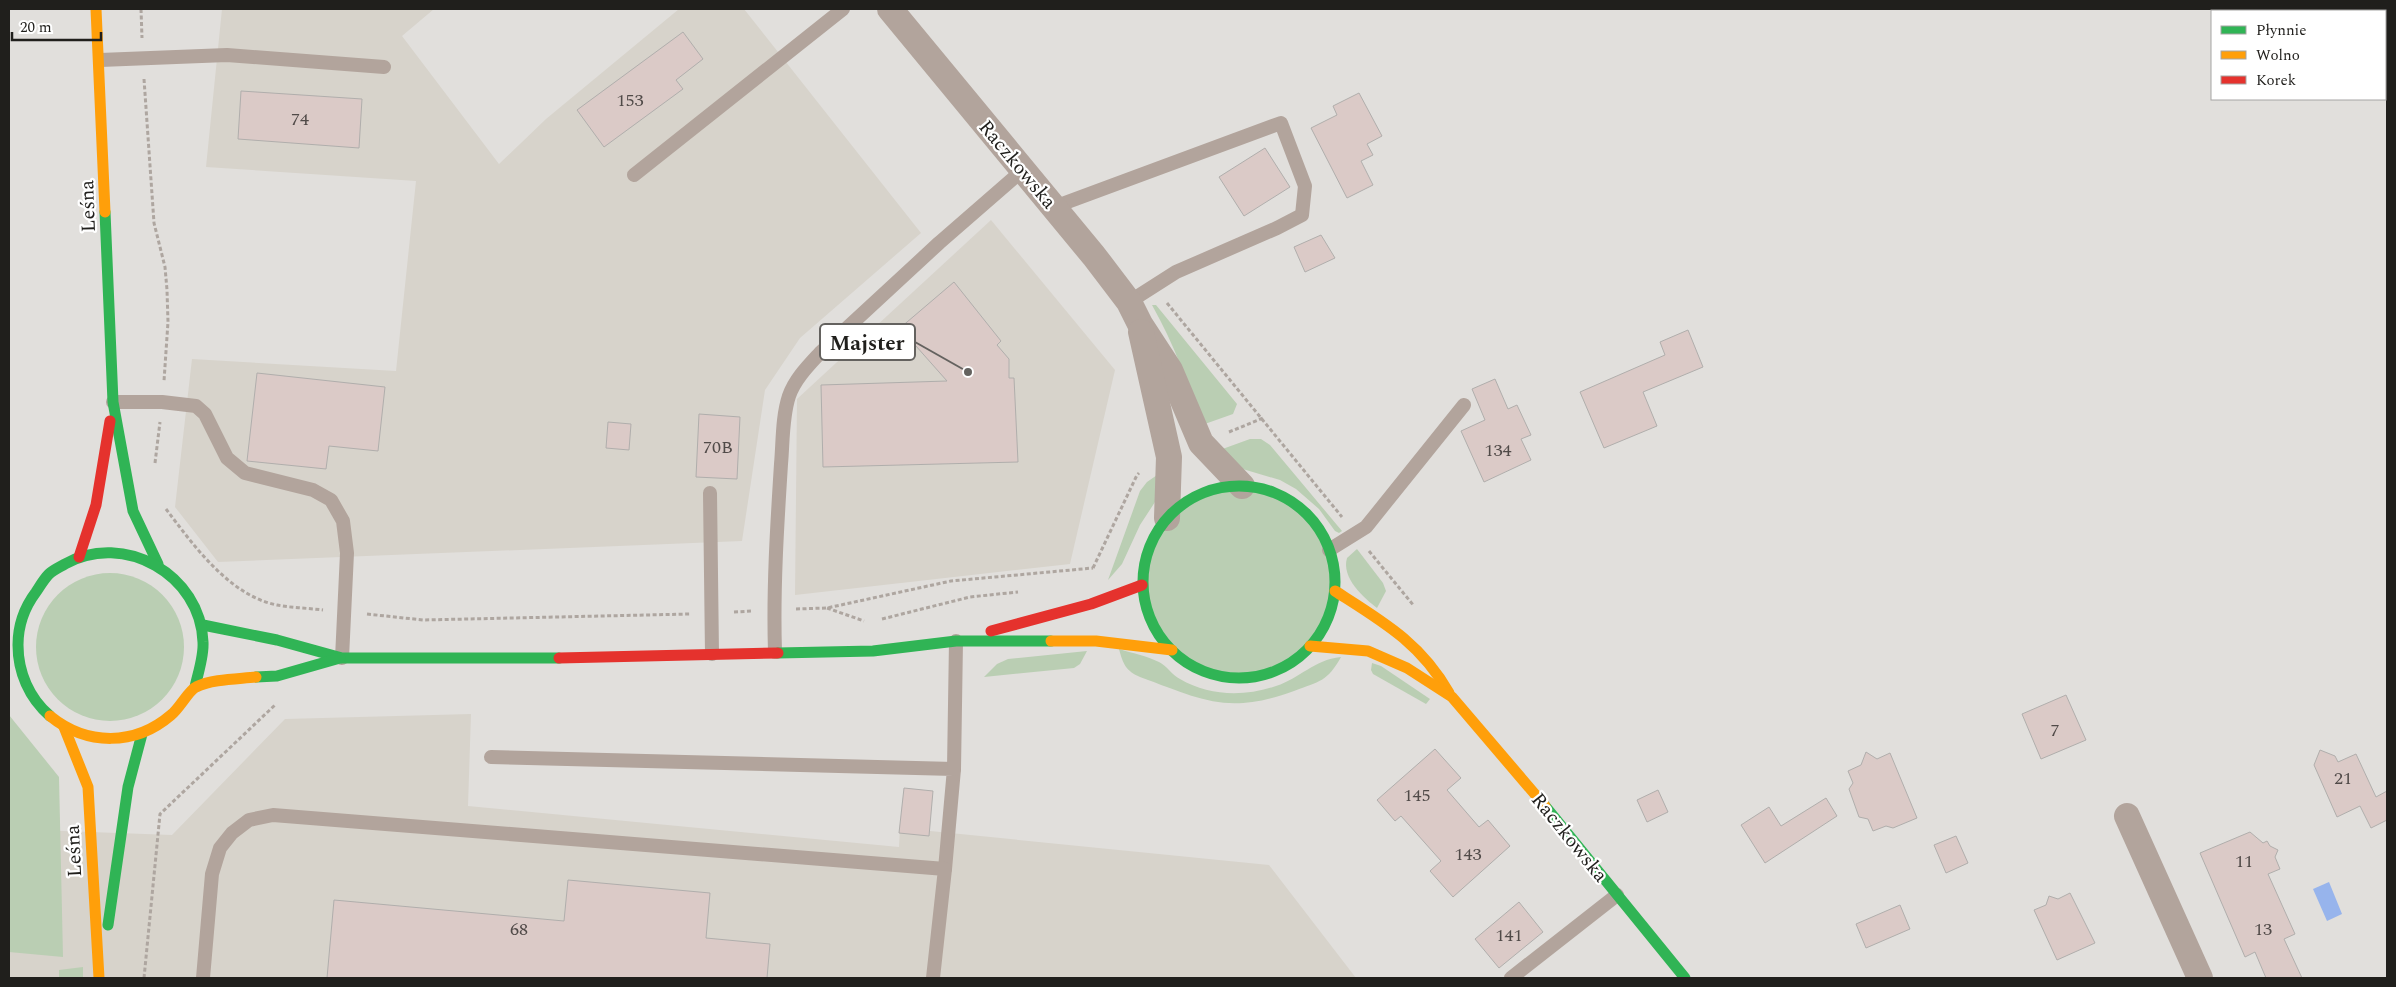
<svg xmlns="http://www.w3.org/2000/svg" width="2396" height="987" viewBox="0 0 2396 987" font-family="Spectral,serif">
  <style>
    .built { fill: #d7d3cb }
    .green { fill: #baceb3 }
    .water { fill: #97b4ec }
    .building { fill: #dbcac7; stroke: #b0aeac }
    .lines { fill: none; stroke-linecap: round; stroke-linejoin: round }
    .path { stroke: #aea6a0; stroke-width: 3; stroke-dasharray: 4 2.5; stroke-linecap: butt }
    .lane { stroke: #b2a49c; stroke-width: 14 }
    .street { stroke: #b2a49c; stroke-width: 26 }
    .fast { stroke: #30b455; stroke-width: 11 }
    .slow { stroke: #ff9f0a; stroke-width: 11 }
    .jam { stroke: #e5322d; stroke-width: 11 }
    .labels { text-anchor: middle; stroke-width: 4.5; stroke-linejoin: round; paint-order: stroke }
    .number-label { font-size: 18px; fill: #504a48 }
    .street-label { font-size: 20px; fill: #201f1c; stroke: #fff }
    .leader { fill: none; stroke: #64625f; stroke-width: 2 }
    .callout-dot { fill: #64625f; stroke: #fff; stroke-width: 2 }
    .callout { fill: #fff; stroke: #64625f; stroke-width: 2 }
    .callout-label { font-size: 21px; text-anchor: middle; font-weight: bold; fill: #201f1c }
  </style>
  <rect width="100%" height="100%" fill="#e1dfdc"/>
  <g class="built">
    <polygon points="222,9 434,9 402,36 499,164 546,119 679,9 744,9 921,233 800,338 765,390 742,541 218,562 175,507 192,359 396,371 416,181 206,167"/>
    <polygon points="991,220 1115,370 1070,564 795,595 797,399"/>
    <polygon points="471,714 468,806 899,847 900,828 1269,865 1356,978 9,978 9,829 172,835 285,719"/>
  </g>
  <g class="green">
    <path d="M1152 305H1156L1237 404 1233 414 1202 425C1188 383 1174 344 1152 305Z"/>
    <polygon points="1250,439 1261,439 1270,445 1342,531 1339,533 1335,531 1319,509 1296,489 1280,480 1236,467 1217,451"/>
    <polygon points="1160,473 1155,502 1140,525 1122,564 1108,580 1140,491 1147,482"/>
    <circle cx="1239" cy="582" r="96"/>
    <path d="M1357 549 1383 583 1386 591 1377 608C1364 598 1341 578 1347 558Z"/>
    <circle cx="110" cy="647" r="74"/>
    <path d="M1119 649C1132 653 1147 656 1159 662 1167 666 1172 675 1180 679 1209 696 1244 697 1276 686 1301 678 1313 660 1341 657 1327 682 1320 681 1294 691 1227 715 1203 700 1140 677 1126 671 1123 664 1119 649Z"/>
    <polygon points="1087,651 1080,664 1074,668 984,677 997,664 1008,659"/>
    <polygon points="1372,663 1381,666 1430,699 1426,704 1373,674 1371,670"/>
    <polygon points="9,715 59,777 63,957 9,952"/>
    <polygon points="83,967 83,978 59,978 59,970"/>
  </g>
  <polygon class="water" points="2329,882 2342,914 2327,921 2313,889"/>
  <g class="building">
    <polygon points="683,32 703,59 676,80 683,89 604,147 577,110"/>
    <polygon points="241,91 362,99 359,148 238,139"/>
    <polygon points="1359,93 1382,136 1367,144 1373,155 1361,161 1373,185 1347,198 1311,128 1337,115 1333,106"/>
    <polygon points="1265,148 1290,187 1244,216 1219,177"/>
    <polygon points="1321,235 1335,258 1305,272 1294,247"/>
    <polygon points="954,282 1001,341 997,345 1009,359 1009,378 1014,378 1018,462 823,467 821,385 947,381 900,328"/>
    <polygon points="1688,330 1703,367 1643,392 1657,426 1604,448 1580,392 1665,355 1660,342"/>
    <polygon points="257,373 385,387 378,451 329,446 326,469 247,461"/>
    <polygon points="1495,379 1508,409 1517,405 1531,435 1521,439 1531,460 1484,482 1461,431 1485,420 1472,389"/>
    <polygon points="699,414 740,417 737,479 696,477"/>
    <polygon points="608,422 631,424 629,450 606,448"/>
    <polygon points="2066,695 2086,740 2041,759 2022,714"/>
    <polygon points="1435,749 1461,778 1447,790 1479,827 1488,820 1510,846 1453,897 1430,871 1441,861 1401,816 1395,821 1377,800"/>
    <polygon points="2320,750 2335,756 2338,762 2356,754 2376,797 2387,791 2387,820 2371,828 2360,806 2337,817 2314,765"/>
    <polygon points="1866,752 1877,759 1890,753 1917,818 1893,828 1886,826 1873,831 1868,819 1859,817 1849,789 1853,783 1848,771 1861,765"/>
    <polygon points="904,788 933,791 929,836 899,833"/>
    <polygon points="1658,790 1668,812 1647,822 1637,800"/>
    <polygon points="1826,798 1837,816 1765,863 1741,825 1769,807 1781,826"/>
    <polygon points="2250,832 2263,843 2267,841 2270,846 2278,850 2275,857 2280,869 2268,874 2295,934 2284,939 2302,978 2266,978 2255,952 2245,957 2200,853"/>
    <polygon points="1956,836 1968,863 1946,873 1934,845"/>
    <polygon points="568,880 710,893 706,938 770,944 767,978 327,978 334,900 564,921"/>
    <polygon points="2070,893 2095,943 2057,960 2034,910 2046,905 2049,896 2058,899"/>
    <polygon points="1519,902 1543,932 1499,968 1475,939"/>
    <polygon points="1900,905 1910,929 1866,948 1856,924"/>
  </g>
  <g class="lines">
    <g class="path">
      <polyline points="141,9 142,38"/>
      <polyline points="144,79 154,223 165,267 167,290 168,322 164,381"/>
      <polyline points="1167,303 1342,517"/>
      <polyline points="1229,432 1263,418"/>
      <polyline points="155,463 160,422"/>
      <path d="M166 509C194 546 230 596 277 605 292 608 308 608 323 610"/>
      <polyline points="1369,551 1414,606"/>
      <polyline points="1093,568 1137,475 1139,473"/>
      <polyline points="827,608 864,621"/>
      <polyline points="796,609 827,608 951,581 1093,568"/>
      <polyline points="734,612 753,611"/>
      <polyline points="367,614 423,620 690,614"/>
      <polyline points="882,619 970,597 1018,592"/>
      <polyline points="144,978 160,814 275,705"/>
    </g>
    <g class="lane">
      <polyline points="100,60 227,55 384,67"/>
      <polyline points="634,175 843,9"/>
      <polyline points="1054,207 1281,123 1305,186 1302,215 1277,228 1176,272 1129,302"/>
      <polyline points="113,402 162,402 196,406 205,414 227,458 245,473 313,490 331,500 343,521 347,553 342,658"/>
      <polyline points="710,493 712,654"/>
      <polyline points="1329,550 1366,527 1464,405"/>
      <path d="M775 652C773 590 777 527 781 464 783 442 782 417 789 396 795 379 808 366 820 353L939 243 1023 170"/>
      <polyline points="491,757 954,769 945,869"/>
      <polyline points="954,769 956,641"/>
      <polyline points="203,978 212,874 220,848 232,833 249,820 273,815 945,869 933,978"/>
      <polyline points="1511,978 1617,895"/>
    </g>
    <g class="street">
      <polyline points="890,9 1094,256 1129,302 1140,324 1170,370 1201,443 1242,486"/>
      <polyline points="1141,332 1169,457 1167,518"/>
      <polyline points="2127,816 2200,978"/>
    </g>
    <g class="fast">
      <polyline points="105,212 113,402 133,511 158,564"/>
      <circle cx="1239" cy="582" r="96"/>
      <polyline points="203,625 277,640 342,658 559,658"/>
      <polyline points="778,653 873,651 956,641 1051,641"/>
      <polyline points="256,677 277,676 340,658"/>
      <path d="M50 716C29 698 18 672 18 645 18 625 24 608 36 592 40 586 44 579 49 574 53 570 60 567 65 564 124 531 201 575 203 642 204 656 198 673 195 687"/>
      <polyline points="1545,806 1685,978"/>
      <polyline points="108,925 128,787 142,734"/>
    </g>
    <g class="slow">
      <polyline points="96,9 105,212"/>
      <path d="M1335 591C1382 621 1421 643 1449 693"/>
      <polyline points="1051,641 1096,641 1172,650"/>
      <polyline points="1310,646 1368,651 1407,668 1452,697 1545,806"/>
      <path d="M50 716C87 746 135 746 171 715 179 709 189 690 196 687 212 679 239 679 256 677"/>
      <polyline points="64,727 88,787 99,978"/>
    </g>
    <g class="jam">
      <polyline points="79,557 96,505 110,421"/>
      <polyline points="991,631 1091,604 1142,585"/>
      <polyline points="559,658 778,653"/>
    </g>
  </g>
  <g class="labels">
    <g class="number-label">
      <text x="630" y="106">153</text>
      <text x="300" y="125">74</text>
      <text x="718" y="453">70B</text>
      <text x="1498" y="456">134</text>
      <text x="2055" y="736">7</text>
      <text x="2343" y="784">21</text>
      <text x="1417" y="801">145</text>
      <text x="1468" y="860">143</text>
      <text x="2244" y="867">11</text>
      <text x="519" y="935">68</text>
      <text x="2263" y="935">13</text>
      <text x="1509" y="941">141</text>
    </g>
    <g class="street-label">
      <text transform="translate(1018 164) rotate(50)" y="7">Raczkowska</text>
      <text transform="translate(87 206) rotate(-92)" y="7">Leśna</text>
      <text transform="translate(1570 837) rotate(51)" y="7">Raczkowska</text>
      <text transform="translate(73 851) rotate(-93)" y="7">Leśna</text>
    </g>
  </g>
  <path class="leader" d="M968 372L915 342"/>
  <circle class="callout-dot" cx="968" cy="372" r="5"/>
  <rect class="callout" x="820" y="324" width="95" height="36" rx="5"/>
  <g class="callout-label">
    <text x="867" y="350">Majster</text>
  </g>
  <rect width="2396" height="987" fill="none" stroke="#201f1c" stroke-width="20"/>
  <rect x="2211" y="10" width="175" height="90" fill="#ffffff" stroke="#a6a5a4"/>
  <rect x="2221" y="26" width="25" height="8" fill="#30b455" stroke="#a6a5a4"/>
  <text x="2256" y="35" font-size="15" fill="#201f1c">Płynnie</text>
  <rect x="2221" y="51" width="25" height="8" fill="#ff9f0a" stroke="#a6a5a4"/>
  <text x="2256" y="60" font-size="15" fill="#201f1c">Wolno</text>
  <rect x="2221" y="76" width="25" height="8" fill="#e5322d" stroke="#a6a5a4"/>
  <text x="2256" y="85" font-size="15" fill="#201f1c">Korek</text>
  <path d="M12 32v8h89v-8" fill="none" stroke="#201f1c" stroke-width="2.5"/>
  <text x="20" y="32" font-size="15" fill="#201f1c" stroke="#ffffff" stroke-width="4" paint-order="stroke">20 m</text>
</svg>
